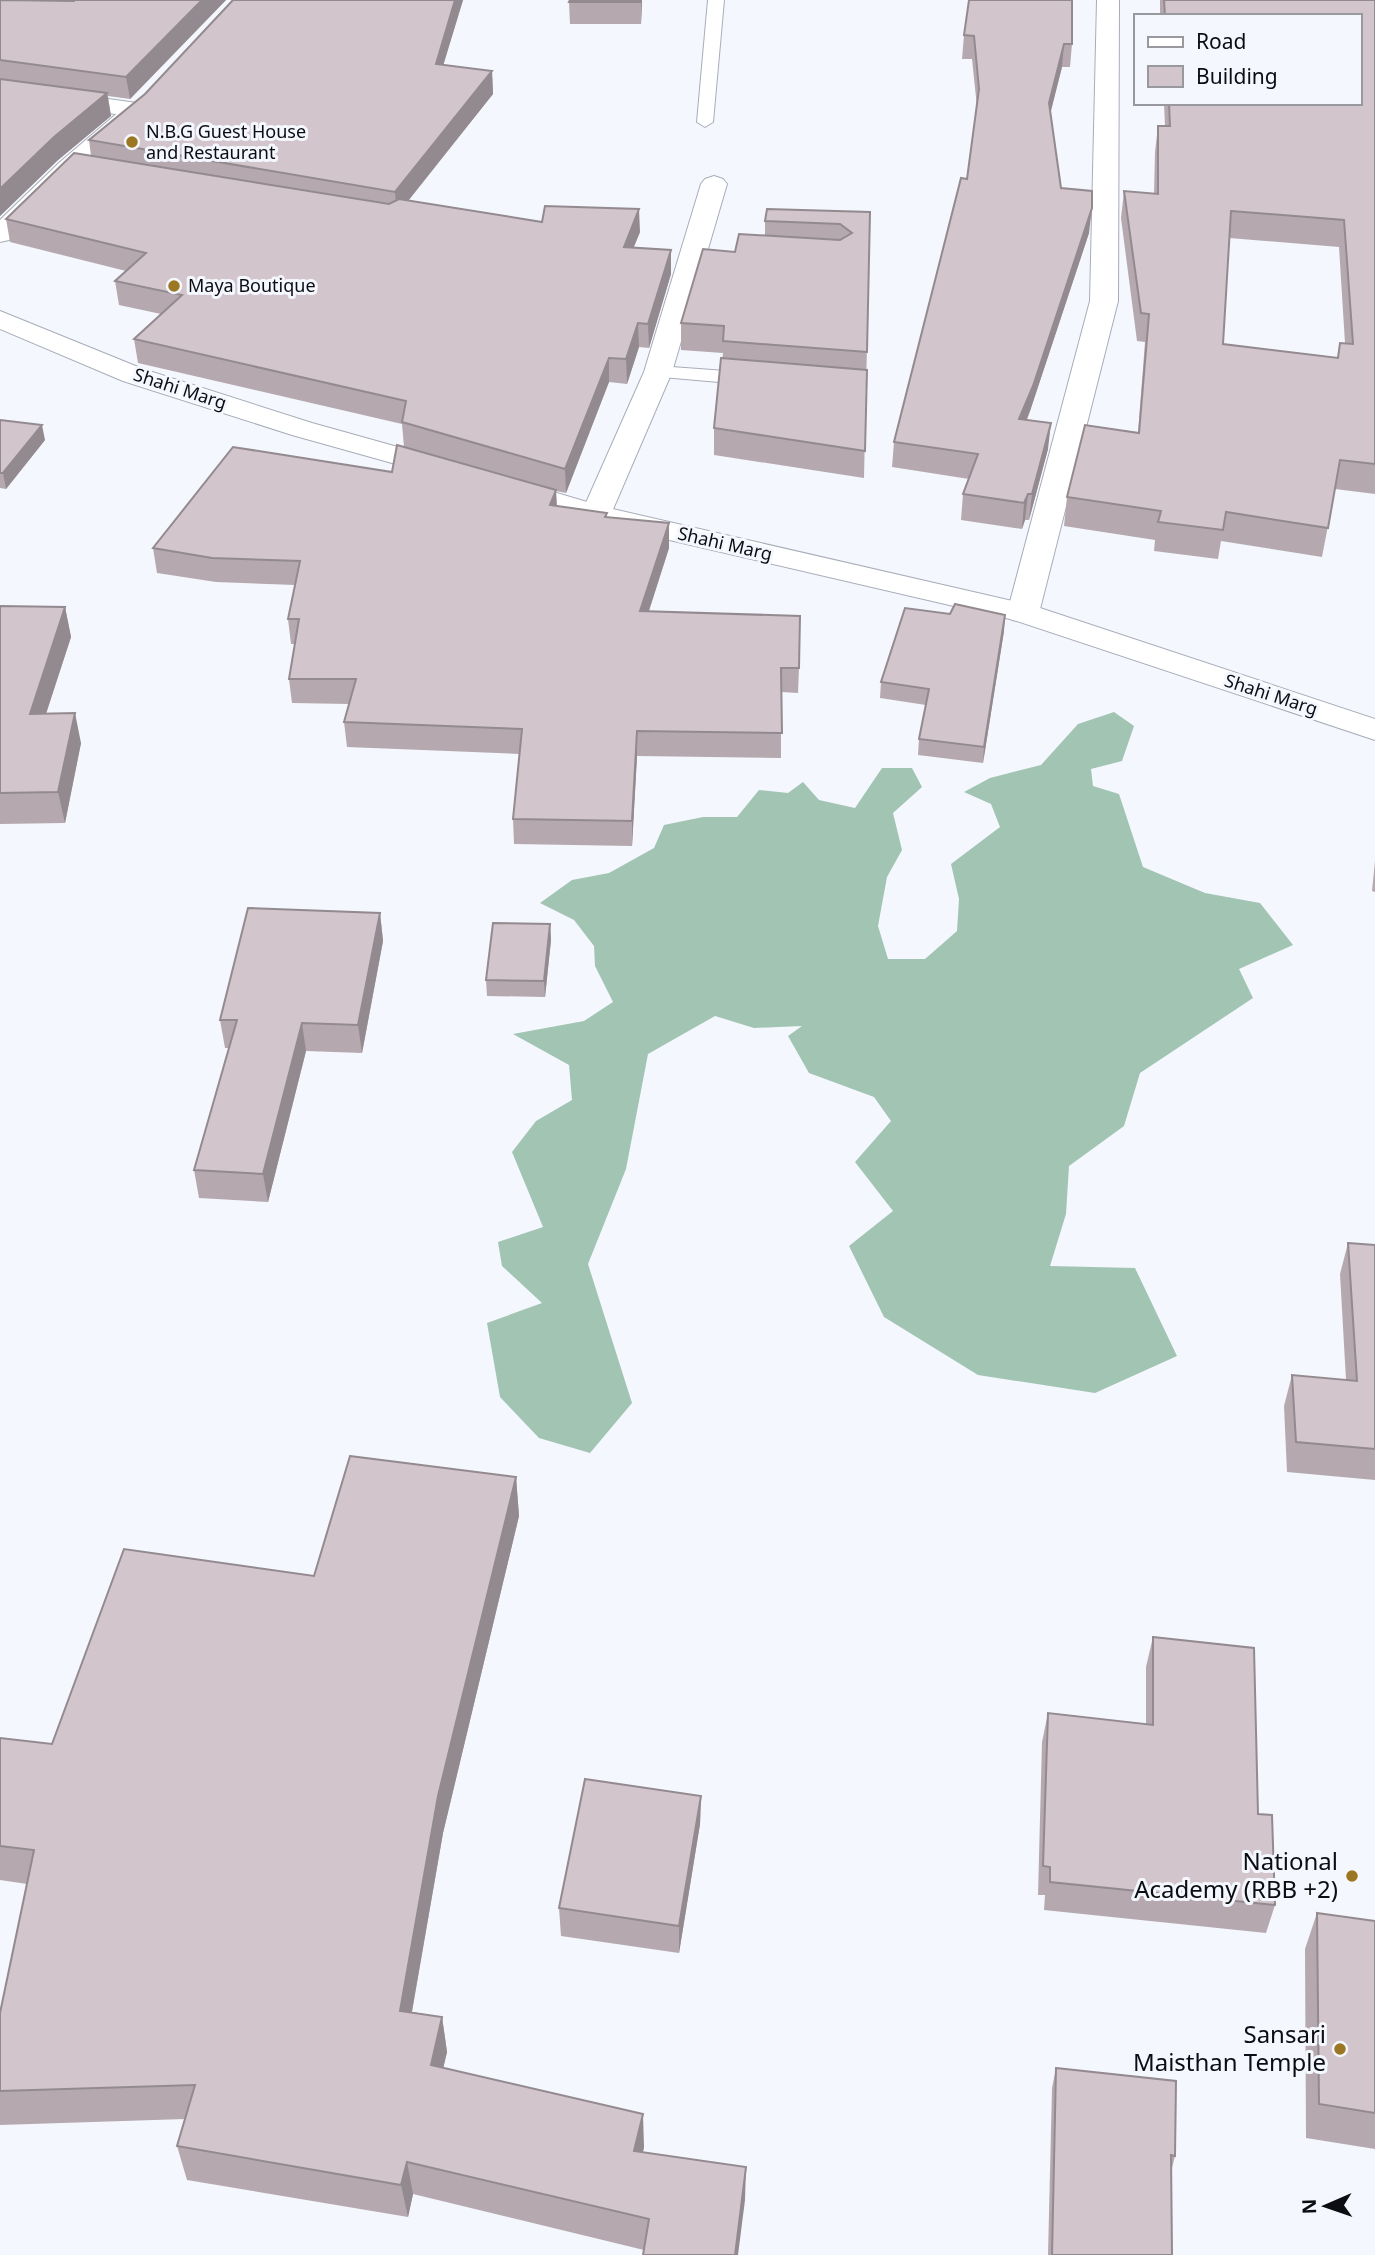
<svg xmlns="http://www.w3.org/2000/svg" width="1375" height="2255" viewBox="0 0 1375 2255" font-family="'Noto Sans',sans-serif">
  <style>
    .forest { fill: #a2c4b3 }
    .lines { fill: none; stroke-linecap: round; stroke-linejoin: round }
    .service-casing { stroke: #a7adb8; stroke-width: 2 }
    .minor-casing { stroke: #a7adb8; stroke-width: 2 }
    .tertiary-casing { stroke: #a7adb8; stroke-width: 2 }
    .service { fill: #fff; fill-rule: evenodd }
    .minor { fill: #fff; fill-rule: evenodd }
    .tertiary { fill: #fff; fill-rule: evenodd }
    .wall { fill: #b5a9af; fill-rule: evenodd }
    .shaded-wall { fill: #938a8f }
    .building { fill: #d2c5cc; stroke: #938a8f; stroke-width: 2; fill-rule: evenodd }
    .poi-dot { fill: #9c7723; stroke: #f4f7fe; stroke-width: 2.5 }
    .labels { text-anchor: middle; stroke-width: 6; stroke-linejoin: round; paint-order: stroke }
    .far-poi-label { font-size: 18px; fill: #0b0d10; stroke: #f4f7fe; text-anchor: start }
    .far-street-label { font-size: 18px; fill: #0b0d10; stroke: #f4f7fe }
    .near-poi-label { font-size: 24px; fill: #0b0d10; stroke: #f4f7fe; text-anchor: end }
  </style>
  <rect width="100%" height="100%" fill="#f4f7fe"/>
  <polygon class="forest" points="1114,712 1134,726 1122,761 1091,769 1093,786 1119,794 1143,867 1205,893 1260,903 1293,945 1239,969 1253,998 1140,1073 1124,1126 1069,1166 1066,1214 1050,1266 1135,1268 1177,1356 1095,1393 978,1375 884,1317 849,1246 893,1211 855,1162 891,1121 874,1097 809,1073 788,1036 802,1026 754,1028 715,1016 648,1054 626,1169 588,1264 632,1403 590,1453 539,1438 500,1397 487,1323 542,1303 502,1266 498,1242 543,1227 512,1152 536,1121 572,1100 569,1065 513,1034 584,1021 613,1002 595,966 594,946 574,920 540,903 572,880 609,873 654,848 664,825 703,817 737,817 759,790 788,793 803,782 819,800 855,808 882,768 912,768 922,787 893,813 902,850 887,877 878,926 888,959 925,959 957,931 959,899 951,864 1000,827 991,804 964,792 990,778 1041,765 1078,724"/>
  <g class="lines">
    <g class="service-casing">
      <g id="service">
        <polygon points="708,0 724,0 713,122 705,127 697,122"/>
        <polygon points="658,366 753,373 763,379 753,385 651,376 648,372 651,368"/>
      </g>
    </g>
    <g class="minor-casing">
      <g id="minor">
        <polygon points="1097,0 1119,0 1118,301 1039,613 1034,620 1023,622 1012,620 1007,613 1090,301"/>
        <polygon points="0,84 137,103 146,105 149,110 146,115 137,117 0,98"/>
        <polygon points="714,176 723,179 727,184 672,372 611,514 607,520 596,523 585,520 581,514 644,372 701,184 705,179"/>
      </g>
    </g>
    <g class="tertiary-casing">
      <g id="tertiary">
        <polygon points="130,108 139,110 142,115 139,120 78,172 9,240 0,242 0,220 60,162 121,110"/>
        <polygon points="0,311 143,369 312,423 455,463 460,469 455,475 445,478 435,475 292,435 123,381 0,329"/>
        <polygon points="506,478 604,507 1034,606 1375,719 1375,740 1014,620 596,523 496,493 491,487 496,481"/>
      </g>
    </g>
    <use href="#service" class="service"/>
    <use href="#minor" class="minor"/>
    <use href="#tertiary" class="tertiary"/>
  </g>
  <g class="wall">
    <polygon points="0,0 74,1 226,0 130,99 108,96 111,116 58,160 0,216"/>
    <polygon points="233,0 463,0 443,65 492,71 493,94 408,200 542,222 640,232 634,247 671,250 671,274 649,348 639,347 627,384 609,382 566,493 556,491 557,506 607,513 607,517 669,523 669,548 649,611 799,668 798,693 781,692 781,758 637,756 632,846 514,844 513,819 520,754 347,747 344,722 349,704 292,703 289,679 295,644 291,644 288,619 295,585 216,582 157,573 153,548 392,472 404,447 402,424 138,363 134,339 161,314 119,305 115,281 126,271 10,242 6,219 91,156 89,140 145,94"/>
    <polygon points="642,0 641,24 570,24 569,2"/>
    <path d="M1160 0H1375V494L1335 489 1322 557 1221 541 1218 559 1154 551 1155 540 1064 526 1067 497 1138 433 1145 342 1137 341 1121 218 1124 191 1154 194 1155 152 1158 126H1165L1164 103H1359V16H1160ZM1229 238 1339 247 1345 343H1340L1337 358 1223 344Z"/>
    <polygon points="964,35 1072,44 1070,67 1062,67 1050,112 1061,188 1089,233 1027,420 1048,449 1029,520 1025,520 1022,529 961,520 963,494 969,479 892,467 894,442 967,179 977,107 972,59 962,59"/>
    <polygon points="870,212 864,478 714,455 714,428 723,353 681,350 681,323 735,252 765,236 765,221"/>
    <polygon points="0,420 45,440 6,489 0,488"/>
    <polygon points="0,606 65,607 71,637 46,714 81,743 65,823 0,824"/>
    <polygon points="1004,631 983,763 918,755 919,739 926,705 880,698 881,682"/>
    <polygon points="1375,861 1375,892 1372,891"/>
    <polygon points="380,913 383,941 362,1053 306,1051 268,1202 199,1198 194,1170 229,1048 225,1048 220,1020"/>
    <polygon points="550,924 551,940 545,997 487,996 486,980"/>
    <polygon points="1348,1243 1375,1245 1375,1480 1287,1472 1284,1406 1292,1375 1346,1380 1340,1274"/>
    <polygon points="516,1477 519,1516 443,1833 412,2012 442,2017 447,2052 443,2068 644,2147 643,2152 745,2200 644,2250 413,2194 408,2217 187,2180 177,2146 185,2119 0,2125 0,2013 27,1884 0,1880 0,1738 52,1744 314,1576"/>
    <polygon points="1153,1637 1258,1814 1275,1905 1266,1933 1044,1910 1045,1895 1038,1895 1042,1742 1048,1713 1146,1724 1146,1667"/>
    <polygon points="701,1796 700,1824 679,1953 561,1936 559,1908"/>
    <polygon points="1317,1913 1375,1921 1375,2149 1306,2138 1305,1949"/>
    <polygon points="1056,2068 1175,2156 1172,2168 1172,2255 1048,2255 1052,2088"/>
  </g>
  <g class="shaded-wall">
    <polygon points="202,0 226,0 130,99 126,77"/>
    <polygon points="455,0 463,0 437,86 436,64"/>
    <polygon points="641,0 642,0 641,24"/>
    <polygon points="1064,44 1062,67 1047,127 1049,103"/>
    <polygon points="492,71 493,94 397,215 395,192"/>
    <polygon points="107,93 111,116 58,160 0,216 0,189 54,137"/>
    <polygon points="1092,208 1089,233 1030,411 1016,444 1019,419"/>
    <polygon points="639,209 640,232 624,270 624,247"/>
    <polygon points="671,250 671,274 649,348 648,324"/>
    <polygon points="638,323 639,347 627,384 626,359"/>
    <polygon points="609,358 609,382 566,493 565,469"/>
    <polygon points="1051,423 1048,449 1029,520 1032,494"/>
    <polygon points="42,425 45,440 6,489 3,473"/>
    <polygon points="556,490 557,515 550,505"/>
    <polygon points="1028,494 1025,520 1022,529 1024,503"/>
    <polygon points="669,523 669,548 641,635 640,611"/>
    <polygon points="65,607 71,637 36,744 30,714"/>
    <polygon points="1005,615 1004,631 983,763 984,747"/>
    <polygon points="75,713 81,743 65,823 58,792"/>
    <polygon points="637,731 637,756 632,846 632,821"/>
    <polygon points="380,913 383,941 362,1053 358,1025"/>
    <polygon points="550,924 551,940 545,997 544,981"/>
    <polygon points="302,1023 306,1051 268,1202 263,1174"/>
    <polygon points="516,1477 519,1516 443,1833 406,2045 400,2011 438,1796"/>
    <polygon points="701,1796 700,1824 679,1953 679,1926"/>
    <polygon points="442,2017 447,2052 436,2099 431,2065"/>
    <polygon points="643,2114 644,2147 635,2184 634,2151"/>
    <polygon points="407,2162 413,2194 408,2217 401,2185"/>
    <polygon points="746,2167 745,2200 738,2255 735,2255"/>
  </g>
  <g class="building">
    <polygon points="0,0 74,1 75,0 202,0 126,77 0,60"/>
    <polygon points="233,0 455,0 436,64 492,71 395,192 89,140 145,94"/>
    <polygon points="570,0 641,0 641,2 569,2"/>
    <polygon points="969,0 1072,0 1072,44 1064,44 1049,103 1061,188 1092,191 1092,208 1033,386 1019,419 1051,423 1032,494 1028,494 1024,503 963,494 978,454 894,442 961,178 967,179 979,89 974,36 964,35"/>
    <path d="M1164 0H1375V464L1340 460 1328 528 1226 512 1223 530 1158 522 1161 511 1067 497 1085 425 1139 433 1149 314 1141 313 1124 191 1158 194V126H1170L1169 103H1359V16H1165ZM1231 211 1344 220 1353 344 1340 343 1338 358 1223 344Z"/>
    <polygon points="0,79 107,93 54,137 0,189"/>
    <polygon points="74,153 389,204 399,199 542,222 545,206 639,209 624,247 671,250 648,324 638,323 626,359 609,358 565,469 402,422 406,401 134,339 182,295 115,281 146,253 6,219"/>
    <polygon points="767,209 870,212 867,352 723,341 724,326 681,323 703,249 735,252 739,234 840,240 852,233 840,224 765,221"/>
    <polygon points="721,358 867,370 865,451 714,428"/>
    <polygon points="0,420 42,425 3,473 0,473"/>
    <polygon points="397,445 556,490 550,505 607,513 605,517 669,523 640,611 800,616 799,668 781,668 782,733 637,731 632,821 513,819 522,729 344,722 356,679 289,679 299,619 288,619 300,561 212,558 153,548 233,447 392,472"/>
    <polygon points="955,604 1005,615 984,747 919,739 929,689 881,682 905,608 950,614"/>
    <polygon points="0,606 65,607 30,714 75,713 58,792 0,793"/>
    <polygon points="248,908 380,913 358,1025 302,1023 263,1174 194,1170 237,1020 220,1020"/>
    <polygon points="493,923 550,924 544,981 486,980"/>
    <polygon points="1348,1243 1375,1245 1375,1449 1296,1442 1292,1375 1357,1381"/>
    <polygon points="350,1456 516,1477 438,1796 400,2011 442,2017 431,2065 643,2114 634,2151 746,2167 735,2255 643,2255 649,2219 407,2162 401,2185 177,2146 195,2085 0,2091 0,2013 34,1850 0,1846 0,1738 52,1744 124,1549 314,1576"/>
    <polygon points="1153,1637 1254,1648 1258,1814 1272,1815 1275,1905 1050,1882 1050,1867 1043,1866 1048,1713 1153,1725"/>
    <polygon points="585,1779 701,1796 679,1926 559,1908"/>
    <polygon points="1317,1913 1375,1921 1375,2113 1319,2104"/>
    <polygon points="1056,2068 1176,2081 1175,2156 1171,2155 1172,2255 1052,2255"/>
  </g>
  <g class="poi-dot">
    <circle cx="132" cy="142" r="7"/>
    <circle cx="174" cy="286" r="7"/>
    <circle cx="1352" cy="1876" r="7"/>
    <circle cx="1340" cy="2049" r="7"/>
  </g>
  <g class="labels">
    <g class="far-poi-label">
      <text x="146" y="138">N.B.G Guest House<tspan x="146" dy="21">and Restaurant</tspan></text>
      <text x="188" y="292">Maya Boutique</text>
    </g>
    <g class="far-street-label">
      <text transform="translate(180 389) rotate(18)" y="6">Shahi Marg</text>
      <text transform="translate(725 544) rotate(13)" y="6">Shahi Marg</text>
      <text transform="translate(1271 695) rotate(18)" y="6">Shahi Marg</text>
    </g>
    <g class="near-poi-label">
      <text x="1338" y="1870">National<tspan x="1338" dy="28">Academy (RBB +2)</tspan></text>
      <text x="1326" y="2043">Sansari<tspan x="1326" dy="28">Maisthan Temple</tspan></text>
    </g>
  </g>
  <rect x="1134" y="14" width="228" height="91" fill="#f4f7fe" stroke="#97999f" stroke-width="2"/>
  <rect x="1148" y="37" width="35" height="10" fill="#ffffff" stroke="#97999f" stroke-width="2"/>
  <text x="1196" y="49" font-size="21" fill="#0b0d10">Road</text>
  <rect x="1148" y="66" width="35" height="21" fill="#d2c5cc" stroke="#97999f" stroke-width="2"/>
  <text x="1196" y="84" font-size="21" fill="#0b0d10">Building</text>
  <g transform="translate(1326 2206) rotate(268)" stroke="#f4f7fe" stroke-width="5" paint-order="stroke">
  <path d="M0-5L12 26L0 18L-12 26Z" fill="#0b0d10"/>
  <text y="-10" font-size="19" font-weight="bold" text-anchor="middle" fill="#0b0d10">N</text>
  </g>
</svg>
